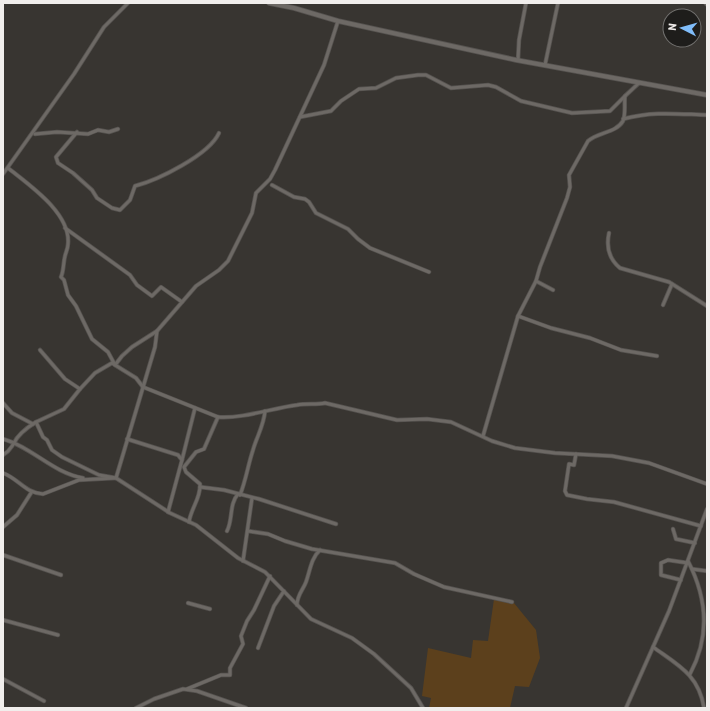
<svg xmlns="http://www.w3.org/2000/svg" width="710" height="711" viewBox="0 0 710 711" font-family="Barlow,sans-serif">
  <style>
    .green { fill: #5c401c }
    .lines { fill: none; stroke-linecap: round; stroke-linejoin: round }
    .minor-casing { stroke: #565350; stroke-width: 4.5 }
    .tertiary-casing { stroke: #565350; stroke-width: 5.5 }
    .minor { stroke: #6d6965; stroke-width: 3 }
    .tertiary { stroke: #6d6965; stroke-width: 4 }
  </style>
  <rect width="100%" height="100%" fill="#383531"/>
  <polygon class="green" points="494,599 514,603 536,630 540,658 529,687 515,686 510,708 429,708 431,698 422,696 428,648 471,658 473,640 488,641"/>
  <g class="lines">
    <g class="minor-casing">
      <g id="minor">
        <polyline points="338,21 324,65 275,170 270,179 256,193 252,213 228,261 219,270 196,286 157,331 132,347 122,356 115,365 112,363 95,373 80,389 64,409 36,422 43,437 47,440 52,450 62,457 99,475 116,478 170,513 196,525 238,558 265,572 311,619 352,638 374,654 411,688 423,708"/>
        <polyline points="518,60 519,40 526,3"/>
        <polyline points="545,65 558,3"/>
        <polyline points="300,117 331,111 341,101 359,89 376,88 396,78 418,75 426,75 451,88 488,85 496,87 521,101 572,113 610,111 625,96"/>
        <path d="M623 119C654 111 676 114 707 115"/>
        <path d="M77 132 56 157 58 163 73 173 92 190 97 198 112 208 120 210 130 200 135 186C158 180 209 155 219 133"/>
        <polyline points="35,134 57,132 88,134 98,130 109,132 118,129"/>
        <path d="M8 168C29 185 71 213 68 244 68 248 66 252 65 256 63 264 64 270 61 277L64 280 68 295 76 306 92 339 108 352 115 365 136 378 143 387 218 417 204 449 196 452 184 467 186 472 200 484C201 498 191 508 189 522"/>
        <polyline points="3,174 74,74 104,27 128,3"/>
        <polyline points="272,185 294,197 305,199 309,202 316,213 348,229 358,239 370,248 429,272"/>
        <polyline points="65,228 130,275 137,285 152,296 161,287 182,302"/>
        <path d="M609 233C606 247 609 259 620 268L669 282 707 306"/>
        <path d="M536 281 540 267 567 198 570 187 569 175 588 141C598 132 616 133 623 121 626 114 624 103 625 96L639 83"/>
        <polyline points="663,305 672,284"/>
        <polyline points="518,316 551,328 590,338 621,350 657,356"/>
        <polyline points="40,350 65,379 80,389"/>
        <polyline points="3,403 12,413 33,424"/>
        <path d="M218 417C242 419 273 408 297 405 307 403 316 405 325 403L397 420 427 419 451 422 492 441 515 448 555 453 612 456 649 463 707 484"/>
        <polyline points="483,436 518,316 536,281 553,290"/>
        <path d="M3 439C32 447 53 473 83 478"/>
        <polyline points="127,439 178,455 182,460 168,512"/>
        <polyline points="576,454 574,465 569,464 565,491 567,495 587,499 614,502 701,526"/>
        <path d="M3 455C10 451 10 449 14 443 18 434 28 427 36 422"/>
        <polyline points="182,460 195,408"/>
        <path d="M3 473C19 479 25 493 43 494L79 480 116 478 155 347 157 331"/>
        <polyline points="200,487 224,490 259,499 336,524"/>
        <path d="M240 495C246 480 248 465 253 450 257 436 264 425 265 411"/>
        <polyline points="3,527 17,515 31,493"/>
        <polyline points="673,529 676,539 695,543"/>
        <path d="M227 531C233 520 229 504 238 494"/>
        <polyline points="248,531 268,534 285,541 312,549 395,563 414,574 444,587 512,602"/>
        <polyline points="3,555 61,575"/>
        <polyline points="243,561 252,498"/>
        <path d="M688 561C707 598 710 637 690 674"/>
        <polyline points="692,569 707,571"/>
        <polyline points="681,580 661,575 661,563 668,560 688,563"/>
        <polyline points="188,603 210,609"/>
        <path d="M297 605C297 595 303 590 306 582 310 571 311 558 320 550"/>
        <polyline points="3,620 58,635"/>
        <path d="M653 647C678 665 699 675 704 708"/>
        <polyline points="258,648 274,606 284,591"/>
        <polyline points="3,679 44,701"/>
        <polyline points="187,689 221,675 230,675 230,668 243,644 241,636 247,621 254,610 270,576"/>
        <polyline points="136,708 154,699 183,689 197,691 246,708"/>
        <polyline points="626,708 669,611 707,509"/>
      </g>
    </g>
    <g class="tertiary-casing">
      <g id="tertiary">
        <polyline points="269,3 294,8 338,21 516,60 707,95"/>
        <polyline points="706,3 707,4"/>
      </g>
    </g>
    <use href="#minor" class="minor"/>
    <use href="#tertiary" class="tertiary"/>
  </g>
  <rect width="710" height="711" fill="none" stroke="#f1eeec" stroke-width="8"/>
  <g transform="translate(682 28) rotate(276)"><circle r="19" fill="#1e1d1b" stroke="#72716f"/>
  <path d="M0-3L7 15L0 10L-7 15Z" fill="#80bdfa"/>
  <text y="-6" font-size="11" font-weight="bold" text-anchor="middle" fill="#f1eeec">N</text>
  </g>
</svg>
